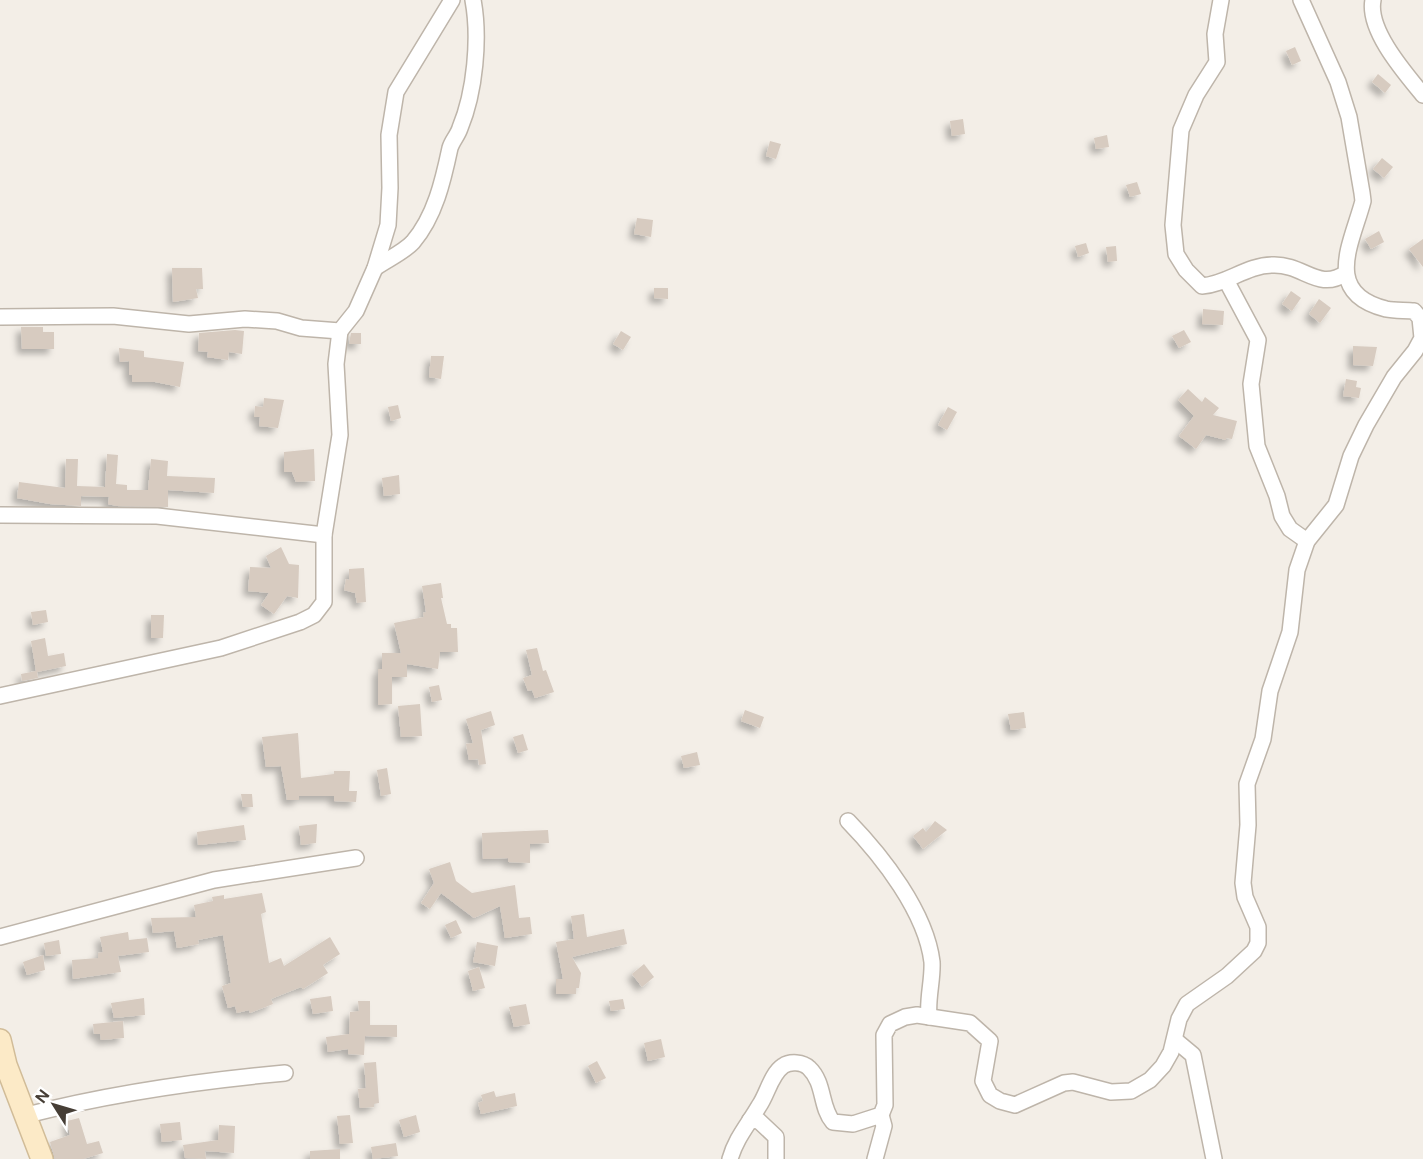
<svg xmlns="http://www.w3.org/2000/svg" width="1423" height="1159" viewBox="0 0 1423 1159" font-family="'DM Sans',sans-serif">
  <style>
    .building { fill: #d7cbc0; filter: url(#shadow) }
    .lines { fill: none; stroke-linecap: round; stroke-linejoin: round }
    .street-casing { stroke: #beb5aa; stroke-width: 18 }
    .secondary-casing { stroke: #d1bc98; stroke-width: 24 }
    .street { stroke: #fff; stroke-width: 15 }
    .secondary { stroke: #fceac7; stroke-width: 21 }
  </style>
  <defs>
    <filter id="shadow"><feDropShadow dx="-5" dy="5" stdDeviation="3" flood-color="#0004"/></filter>
  </defs>
  <rect width="100%" height="100%" fill="#f3eee7"/>
  <g class="building">
    <polygon points="1295,47 1301,61 1292,65 1286,51"/>
    <polygon points="1378,74 1391,85 1385,93 1372,82"/>
    <polygon points="963,119 965,134 952,136 950,121"/>
    <polygon points="1107,135 1109,147 1096,149 1094,138"/>
    <polygon points="770,141 781,144 776,159 766,156"/>
    <polygon points="1382,158 1393,167 1384,178 1373,169"/>
    <polygon points="1137,182 1141,194 1130,197 1126,185"/>
    <polygon points="637,218 653,220 651,237 634,234"/>
    <polygon points="1379,231 1384,242 1371,249 1365,239"/>
    <polygon points="1423,239 1423,267 1409,249"/>
    <polygon points="1086,243 1089,253 1078,257 1075,246"/>
    <polygon points="1116,246 1117,261 1108,262 1106,247"/>
    <polygon points="172,268 202,268 203,289 196,289 198,298 173,302"/>
    <polygon points="654,288 668,288 668,299 654,298"/>
    <polygon points="1291,291 1301,298 1292,311 1282,304"/>
    <polygon points="1319,299 1331,308 1320,323 1309,314"/>
    <polygon points="1203,309 1224,311 1223,325 1202,324"/>
    <polygon points="21,327 43,327 43,332 54,332 54,349 22,349"/>
    <polygon points="235,330 244,331 242,354 229,352 228,360 207,357 208,352 198,351 199,333"/>
    <polygon points="1184,330 1191,342 1179,348 1172,336"/>
    <polygon points="621,331 631,337 623,350 613,344"/>
    <polygon points="351,333 361,333 361,344 349,344"/>
    <polygon points="1353,346 1377,347 1373,366 1353,365"/>
    <polygon points="119,348 144,351 144,357 184,362 180,387 155,382 132,382 132,375 129,375 129,361 120,362"/>
    <polygon points="431,356 444,356 441,379 429,377"/>
    <polygon points="1346,379 1357,381 1356,387 1361,388 1359,398 1343,396"/>
    <polygon points="1188,389 1202,402 1205,397 1219,408 1213,415 1237,421 1232,439 1226,438 1226,440 1206,435 1196,449 1179,436 1194,416 1178,400"/>
    <polygon points="264,398 284,400 278,428 259,426 260,417 254,417 255,406 263,407"/>
    <polygon points="398,405 401,418 391,421 388,407"/>
    <polygon points="948,407 957,412 947,430 938,425"/>
    <polygon points="314,449 315,481 296,482 292,472 284,472 284,452"/>
    <polygon points="107,454 118,455 116,484 127,485 127,490 148,490 151,459 168,461 167,476 215,478 214,493 168,490 168,507 117,506 108,504 109,497 81,496 81,506 50,504 17,498 19,482 65,488 66,459 78,459 77,486 105,487"/>
    <polygon points="399,475 400,494 384,496 382,478"/>
    <polygon points="281,547 289,564 299,565 298,598 287,596 274,614 261,605 269,593 248,591 250,567 271,568 266,556"/>
    <polygon points="364,568 366,602 357,603 355,593 344,590 346,579 349,580 349,569"/>
    <polygon points="441,583 443,598 441,598 447,624 451,624 451,628 457,628 458,652 440,652 438,669 407,664 407,677 392,677 392,704 378,705 378,669 382,669 382,653 401,653 394,623 424,617 423,613 426,612 422,586"/>
    <polygon points="46,610 48,622 33,625 31,612"/>
    <polygon points="151,615 164,615 163,638 151,638"/>
    <polygon points="45,638 48,656 64,653 66,666 37,672 38,678 22,681 21,674 36,671 31,641"/>
    <polygon points="537,648 543,671 546,670 554,692 535,698 532,690 528,691 523,678 532,675 526,650"/>
    <polygon points="439,685 442,700 432,702 429,687"/>
    <polygon points="420,704 422,736 401,737 398,706"/>
    <polygon points="745,710 764,717 760,728 741,721"/>
    <polygon points="491,711 495,725 481,730 486,764 479,765 478,759 469,760 466,744 473,743 466,719"/>
    <polygon points="1024,712 1026,728 1011,730 1008,714"/>
    <polygon points="298,733 301,778 334,774 334,771 350,771 349,791 357,791 356,802 334,801 334,796 299,796 299,800 287,800 281,766 266,767 262,737"/>
    <polygon points="523,734 528,750 518,753 513,737"/>
    <polygon points="697,752 700,765 684,768 681,756"/>
    <polygon points="387,768 391,794 381,796 377,770"/>
    <polygon points="241,794 252,794 253,807 243,807"/>
    <polygon points="935,821 947,830 923,849 913,836 923,828 926,832"/>
    <polygon points="317,824 316,843 301,845 299,826"/>
    <polygon points="244,825 246,840 198,845 197,832"/>
    <polygon points="548,830 549,843 530,844 530,863 508,862 508,858 483,859 482,833"/>
    <polygon points="450,862 456,881 472,893 515,885 519,918 530,917 532,934 505,938 500,906 474,918 441,893 430,909 421,903 434,883 429,869"/>
    <polygon points="262,893 266,912 261,914 269,963 281,958 284,966 330,937 340,954 323,965 328,973 303,989 301,987 271,999 273,1004 250,1013 249,1010 237,1013 235,1006 228,1008 222,986 231,983 223,935 198,940 199,944 177,948 174,931 153,933 151,918 196,917 194,905 213,901 212,897 224,895 224,899"/>
    <polygon points="584,914 587,937 624,929 627,944 572,957 581,973 579,988 576,988 576,994 556,994 556,979 563,979 556,942 574,939 571,916"/>
    <polygon points="456,920 462,933 451,938 445,925"/>
    <polygon points="128,932 129,940 147,938 149,952 118,956 121,972 73,979 72,960 98,958 98,953 103,952 100,937"/>
    <polygon points="59,940 61,954 46,956 44,943"/>
    <polygon points="477,942 498,946 495,966 473,962"/>
    <polygon points="43,955 45,970 27,975 23,962"/>
    <polygon points="644,964 654,977 642,987 632,974"/>
    <polygon points="479,967 485,988 473,991 468,971"/>
    <polygon points="331,996 333,1011 313,1014 310,999"/>
    <polygon points="144,998 145,1015 114,1018 111,1003"/>
    <polygon points="623,999 625,1009 611,1011 609,1001"/>
    <polygon points="358,1001 370,1001 370,1025 397,1025 397,1037 365,1036 364,1055 348,1054 348,1049 328,1052 326,1037 349,1034 350,1012 359,1011"/>
    <polygon points="526,1004 530,1024 514,1027 509,1007"/>
    <polygon points="123,1021 124,1038 101,1040 100,1034 94,1034 93,1024"/>
    <polygon points="661,1039 665,1057 648,1061 644,1043"/>
    <polygon points="597,1061 606,1078 596,1083 588,1066"/>
    <polygon points="376,1062 379,1103 374,1104 374,1107 360,1108 358,1089 366,1088 364,1063"/>
    <polygon points="494,1091 496,1097 515,1093 517,1106 481,1114 478,1103 483,1101 481,1095"/>
    <polygon points="350,1115 353,1143 340,1144 337,1116"/>
    <polygon points="416,1115 420,1132 404,1137 399,1120"/>
    <polygon points="79,1118 87,1144 99,1141 103,1153 83,1159 55,1159 50,1142 70,1135 67,1121"/>
    <polygon points="180,1122 182,1140 162,1142 160,1124"/>
    <polygon points="219,1125 235,1126 234,1153 205,1151 206,1159 185,1158 183,1145 218,1140"/>
    <polygon points="396,1143 398,1156 373,1159 371,1147"/>
    <polygon points="340,1149 340,1159 310,1159 310,1151"/>
  </g>
  <g class="lines">
    <g class="street-casing">
      <g id="street">
        <path d="M1221 0 1215 34 1217 62 1196 95 1181 130 1173 225 1176 254 1186 270 1202 286C1228 284 1246 265 1273 265 1304 264 1318 292 1346 273"/>
        <path d="M1373 0C1367 30 1405 73 1423 95"/>
        <path d="M375 268C386 260 404 252 413 242 435 216 443 181 450 148 452 141 458 135 460 128 475 92 480 38 473 0"/>
        <polyline points="1226,280 1258,340 1251,384 1257,446 1277,496 1282,516 1290,529 1307,541"/>
        <polyline points="0,317 113,316 189,324 245,319 277,321 301,328 340,331 356,311 375,268 388,225 390,188 389,135 396,92 452,0"/>
        <polyline points="0,515 157,516 324,535"/>
        <polyline points="0,696 221,648 300,622 314,615 324,602 324,535 340,435 336,364 340,331"/>
        <path d="M848 821C882 856 926 912 932 962 933 980 927 998 929 1017"/>
        <polyline points="0,937 214,880 356,858"/>
        <polyline points="1175,1040 1193,1055 1214,1159"/>
        <path d="M27 1115C112 1093 198 1081 285 1073"/>
        <polyline points="750,1120 759,1121 776,1137 776,1159"/>
        <path d="M730 1159C736 1138 748 1125 759 1106 767 1095 771 1074 783 1066 790 1061 803 1062 809 1068 825 1083 820 1107 833 1122L853 1124 881 1115 885 1105 884 1035 890 1024 905 1017 917 1015 970 1023 990 1041 983 1081 990 1095 1000 1101 1015 1105 1064 1083 1073 1082 1111 1092 1131 1091 1150 1080 1163 1066 1171 1052 1179 1019 1187 1004 1227 976 1254 951 1258 943V927L1245 897 1243 883 1248 825 1247 784 1263 739 1270 691 1290 632 1297 570 1307 541 1336 505 1351 456 1366 425 1394 377 1415 351 1422 338 1420 318 1414 311C1405 310 1395 311 1386 309 1322 293 1352 243 1363 201L1362 193 1349 117 1338 82 1301 0"/>
        <polyline points="875,1159 884,1126 881,1115"/>
      </g>
    </g>
    <g class="secondary-casing">
      <polyline id="secondary" points="0,1040 6,1065 42,1159"/>
    </g>
    <use href="#street" class="street"/>
    <use href="#secondary" class="secondary"/>
  </g>
  <g transform="translate(54 1105) rotate(307)" stroke="#ffffff" stroke-width="4.5" paint-order="stroke">
  <path d="M0-4.5L10 22L0 15L-10 22Z" fill="#463e36"/>
  <text y="-9" font-size="16" font-weight="bold" text-anchor="middle" fill="#463e36">N</text>
  </g>
</svg>
